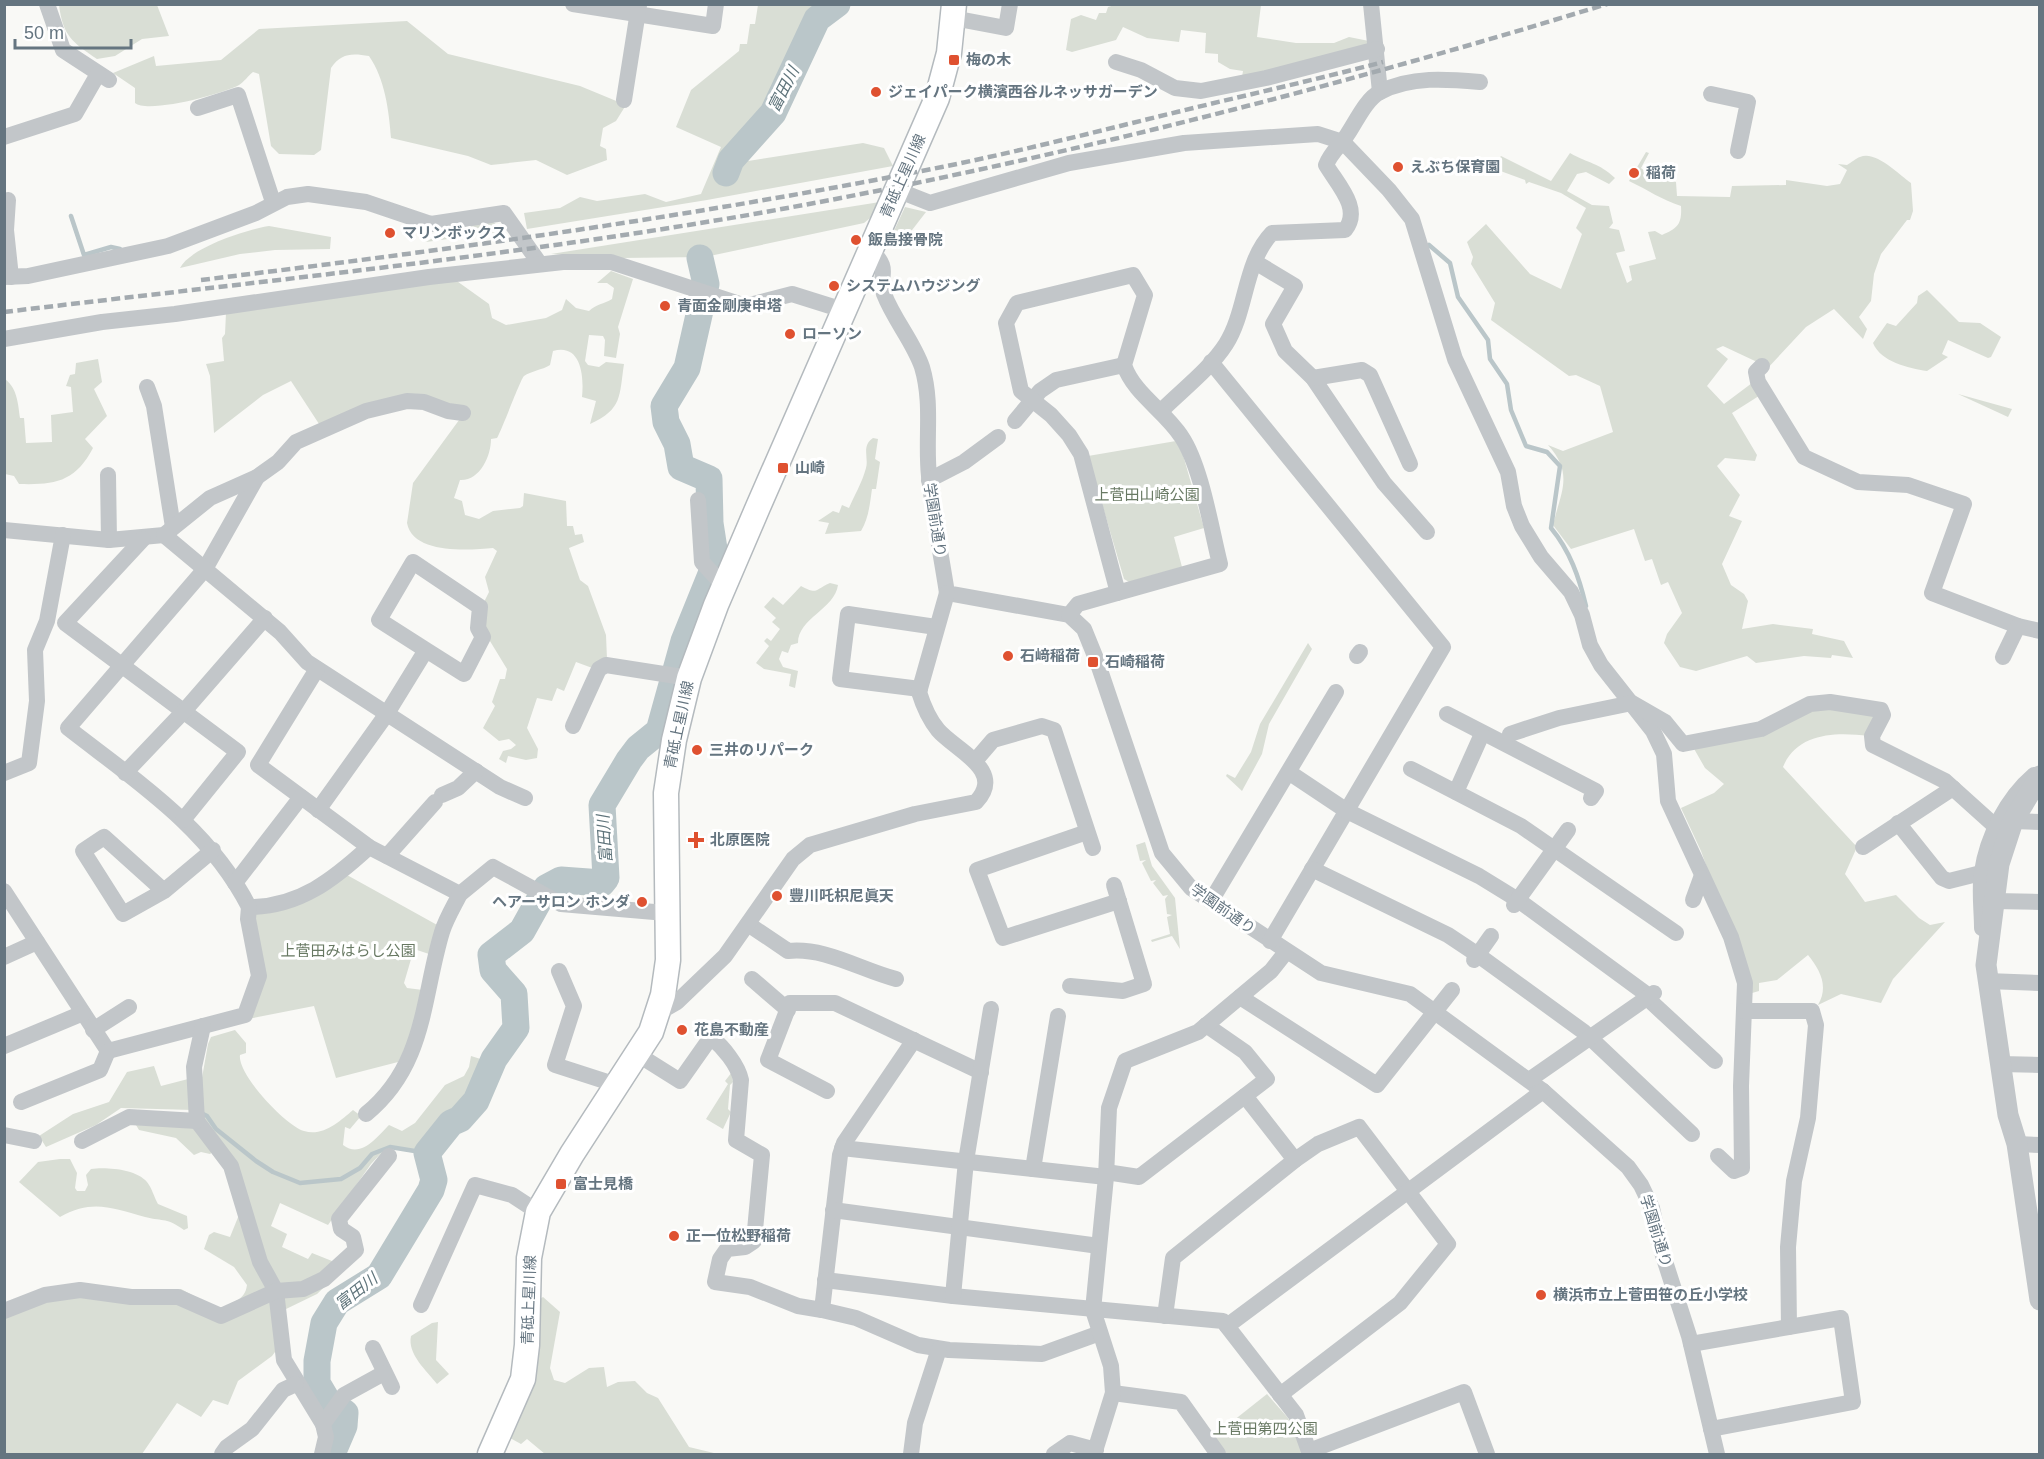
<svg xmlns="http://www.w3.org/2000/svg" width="2044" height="1459" viewBox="0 0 2044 1459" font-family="Arial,'Noto Sans JP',sans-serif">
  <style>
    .green { fill: #d9ded5 }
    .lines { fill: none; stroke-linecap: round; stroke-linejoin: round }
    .stream { stroke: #bac6c9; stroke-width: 4.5 }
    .river { stroke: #bac6c9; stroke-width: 27 }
    .secondary-casing { stroke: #b4babe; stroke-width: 27 }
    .minor { stroke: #c2c6c9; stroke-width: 16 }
    .tertiary { stroke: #c2c6c9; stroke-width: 21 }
    .secondary { stroke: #fff; stroke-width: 24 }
    .rail { stroke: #a3aaaf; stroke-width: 4.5; stroke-dasharray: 9 4.5; stroke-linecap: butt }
    .poi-dot { fill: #df5130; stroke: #fff; stroke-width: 2 }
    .labels { text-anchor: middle; stroke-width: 6; stroke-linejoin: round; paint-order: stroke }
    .poi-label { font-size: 15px; font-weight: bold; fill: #657580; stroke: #fff; text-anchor: start }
    .street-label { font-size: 15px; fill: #657580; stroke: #fff }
    .park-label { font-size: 15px; fill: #687963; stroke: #fff }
    .water-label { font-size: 16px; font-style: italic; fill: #5f747b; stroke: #fff }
  </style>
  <rect width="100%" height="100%" fill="#f9f9f6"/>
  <g class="green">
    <polygon points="1118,4 1261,5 1257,37 1296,43 1334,43 1349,37 1369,41 1370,47 1242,77 1243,71 1230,69 1218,62 1218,54 1205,53 1206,33 1181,30 1179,42 1147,38 1123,27 1116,40 1072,52 1066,50 1071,19 1081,15 1096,20 1099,13 1106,13 1108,7"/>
    <path d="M59 5H157L169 36 142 39 115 56 97 59C72 42 63 36 59 5Z"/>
    <polygon points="758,5 832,5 816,17 769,113 750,129 736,145 726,150 726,156 748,161 863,143 884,148 893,166 707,200 527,229 524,213 560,208 580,197 597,201 645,194 666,202 701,194 721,147 676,127 691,90 739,51 740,44 747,44 750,24 755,24"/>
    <path d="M407 21 448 54 580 86 626 105 616 121 603 128 600 146 606 149 607 160 567 175 536 160 491 165 468 156 391 138C389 111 385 79 369 56 352 53 341 53 331 68L321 150 314 155 279 154 271 146 259 74 253 72C248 76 244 82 239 85 223 94 148 114 135 103V88L113 73 154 56 156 66 221 60 259 29Z"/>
    <path d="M1646 152 1649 153 1641 168 1651 176 1676 182 1677 196 1730 197 1732 186 1786 185V180L1827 186 1840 184 1847 170 1838 164 1847 165C1851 163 1856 158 1860 157 1876 150 1899 175 1911 183L1913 211 1910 220H1907L1881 254 1874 274 1871 301 1859 317 1867 329 1863 339 1834 309 1806 327 1765 371 1755 361 1723 346 1716 349 1728 359 1707 386 1724 404 1752 383 1762 394 1732 413 1757 455 1755 461 1725 458 1717 466 1740 495 1729 516 1742 521 1722 564 1731 585 1744 594 1748 601 1742 629 1773 624 1813 629 1812 634 1844 641 1853 658 1832 655 1831 658 1804 656 1756 663 1747 656 1696 671 1680 667 1664 643 1667 634 1682 613 1668 582 1661 585 1652 559 1645 561 1634 529 1571 549 1553 525C1561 491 1574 474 1548 445L1563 451 1613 432 1600 386 1576 375 1569 376 1491 320 1495 303 1471 264 1473 257 1467 242 1486 224 1530 274 1561 289 1582 234 1576 228 1586 208 1561 193 1529 182 1526 184 1525 180 1495 169 1479 175 1452 166 1457 161 1495 164 1501 156 1551 181 1570 153C1589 164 1598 162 1615 178L1609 184 1586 172 1577 174 1567 191 1592 205 1609 206 1613 223 1609 228 1619 230 1625 251 1616 253 1627 283 1632 280 1629 266 1656 259 1648 232 1655 231 1662 235C1678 228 1682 224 1681 206 1662 200 1648 190 1629 181Z"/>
    <polygon points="880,202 875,214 864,223 705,257 621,258 551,254"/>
    <polygon points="905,207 926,212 909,234 895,247 888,244"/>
    <polygon points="493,222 505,231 426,242 447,229"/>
    <path d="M269 226 331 237 330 249 275 250 240 254 180 268C190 248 245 230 269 226Z"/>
    <path d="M611 271 633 279 618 327 620 334 616 358 604 356 605 340 603 336 589 335 585 361 588 365 599 367 606 362 624 364C619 396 623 409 590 424L596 401 582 397C584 378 582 343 553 351L550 365C542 370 531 371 524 376 521 378 503 427 497 438L491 439C491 456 480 481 460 480L454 498 462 501 465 515 479 519 493 511 520 508 523 506 524 493 566 501 567 526H573L575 535 582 534 584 542 569 548 580 580 588 586 606 635 607 659 595 669 576 662 564 691 557 688 552 701 537 698 527 728 538 749 537 758 526 760 508 756 506 763 499 759 503 751 511 749 516 745 509 739 499 741 483 728 495 706 492 702 500 679H505L507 669 482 628 483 604 489 592 485 577 497 551 493 548C470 550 413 555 407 523L413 483 462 416 424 397 321 427 291 381 263 395 214 433 210 376 206 364 224 361 222 338 225 334 226 313 454 279 489 304 492 318 506 325 546 318 562 310 566 299 576 308 589 311C596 304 604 304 612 299L614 288 607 283H597Z"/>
    <path d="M1927 290 1959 322 1980 323 2001 337 1991 357 1988 358 1948 340 1942 354 1948 357 1927 371C1908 368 1881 362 1873 343L1887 323 1896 326 1917 303 1918 296Z"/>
    <path d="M98 359 102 382 94 389 107 416 85 439 93 448C75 482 55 485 19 484L14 476 5 474V379C17 388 18 403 20 418H24L26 443 52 442 51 415 73 412 71 387 66 386 70 375 75 374 76 363Z"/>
    <polygon points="1958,394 2012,409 2008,417"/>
    <path d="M873 438 878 439 875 459 880 462 876 489H872C870 502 869 518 861 531L825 534 829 523 818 521 833 511 839 513 842 505 849 508C854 496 862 483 866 468 869 458 861 446 873 438Z"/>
    <polygon points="1176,441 1183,455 1204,528 1174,537 1182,567 1129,582 1124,579 1088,456"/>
    <path d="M830 583 838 585C835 609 798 618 798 643L791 645 788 653 782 651 779 659 783 667 798 671 795 688 789 686 791 674 764 669 756 663 769 646 764 641 767 638 771 641 780 629 772 622 776 618 764 607 773 597 783 605 801 586C818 595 814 590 830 583Z"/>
    <polygon points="1308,643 1312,649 1269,724 1262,754 1242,791 1226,776 1227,774 1235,778 1251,752 1260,724"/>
    <path d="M1811 707 1876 712 1868 736C1838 732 1797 732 1783 767L1857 847 1845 874 1865 902 1896 895 1919 918 1930 925 1945 922 1893 979 1881 1003 1841 994 1818 1005C1829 986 1820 970 1808 955L1777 980 1759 983V991L1752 993 1701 851 1681 808 1714 793 1724 784 1705 768 1693 747Z"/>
    <polygon points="1145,842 1152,866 1175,898 1180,949 1172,936 1152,942 1151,940 1170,934 1167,917 1172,915 1167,914 1165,899 1168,895 1163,896 1153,883 1156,880 1151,881 1142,863 1146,860 1140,861 1136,845"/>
    <polygon points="347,875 439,926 432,955 414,949 404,983 407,988 423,990 419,1025 398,1062 336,1078 314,1006 248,1019 257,997 252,920 258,912"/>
    <path d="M235 1030 246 1043V1053L240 1055C237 1074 285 1125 304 1131 323 1137 340 1121 353 1110L361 1116 350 1129 345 1127 343 1145C361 1159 377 1137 389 1125L402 1131 415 1123 445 1085 464 1076 469 1067 471 1056 487 1061 472 1098 464 1110 451 1118 427 1149 420 1152 402 1148 384 1150 371 1164 328 1225 280 1203 271 1226 287 1234 282 1247 308 1259 312 1253 337 1263 340 1272 317 1294 284 1310 287 1336 272 1356 238 1381 228 1405 213 1400 201 1417 177 1403 142 1454H5L4 1313 46 1297 181 1289 218 1309C231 1303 245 1301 247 1285L234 1267 204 1249 209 1235 214 1232 230 1237 243 1205 202 1118 200 1089 208 1044 211 1037Z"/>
    <polygon points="154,1066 161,1086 192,1078 193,1110 121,1108 96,1125 46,1147 39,1136 73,1114 109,1102 127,1072"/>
    <polygon points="732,1072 733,1082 730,1085 728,1109 731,1112 723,1129 706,1119 728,1084 725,1081"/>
    <polygon points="136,1125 195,1127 214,1151 210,1154 201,1152 194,1155 176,1138 139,1130"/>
    <path d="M60 1159H70L77 1173 75 1188 77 1191H85L88 1185 86 1175 91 1169C106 1167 136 1169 147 1182 152 1188 154 1197 158 1204L187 1216 188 1228 184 1230C166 1217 165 1222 145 1217 111 1208 93 1199 60 1217L19 1182 38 1162Z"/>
    <polygon points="543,1297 560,1312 550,1368 554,1380 565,1383 589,1368 604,1367 607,1387 618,1382 635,1381 647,1393 658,1398 689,1447 718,1454 545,1454 527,1439 521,1444 510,1438 535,1302"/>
    <path d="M438 1322 436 1360 449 1374 437 1384C427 1371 407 1354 411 1336L432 1323Z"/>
    <polygon points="1267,1394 1288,1418 1303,1454 1222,1454 1214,1436"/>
  </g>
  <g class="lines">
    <g class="stream">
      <polyline points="71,216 84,255 111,247 120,249"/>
      <path d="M1429 245 1450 263 1458 297 1488 340 1490 359 1507 384 1511 410 1526 446 1547 452 1560 466 1551 528C1570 551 1579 577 1586 606"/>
      <polyline points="201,1113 207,1116 216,1129 256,1161 273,1172 300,1183 341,1179 360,1168 372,1154 390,1147 427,1153"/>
    </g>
    <g class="river">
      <polyline points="726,173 731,160 773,113 817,19 837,4"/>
      <polyline points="332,1454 344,1426 345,1413 327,1400 317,1383 317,1361 324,1323 337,1302 379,1276 431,1190 434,1180 427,1153 451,1123 460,1119 476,1101 494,1059 516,1028 514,994 493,970 491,955 522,931 546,888 561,880 602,883 606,878 602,805 629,760 638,748 659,731 684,641 716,562 710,523 709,479 681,467 677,444 666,422 664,406 687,368 706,284 700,258"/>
    </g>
    <g class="secondary-casing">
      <polyline id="secondary" points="490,1454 523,1379 527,1345 529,1258 538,1212 572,1154 651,1032 663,995 668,960 666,793 674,740 689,678 716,605 758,507 937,98 949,53 954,4"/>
    </g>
    <g class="minor">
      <polyline points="47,4 63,50 109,80"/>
      <polyline points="573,4 713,26 716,4"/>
      <polyline points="1371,4 1380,92"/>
      <polyline points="953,18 1006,28 1010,4"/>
      <polyline points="1116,62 1141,70 1175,88 1201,91 1266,78 1377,49"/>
      <polyline points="1711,94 1748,102 1738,151"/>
      <polyline points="624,100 639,5"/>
      <polyline points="198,108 238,95 273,202"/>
      <polyline points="4,137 75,114 98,74"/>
      <polyline points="897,190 930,203 1069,163 1184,143 1318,134 1343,142 1389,190 1412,219 1455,359 1508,472 1514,506 1522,526 1541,557 1571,592 1582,615 1590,645 1601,665 1653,731 1664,754 1668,801 1731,937 1745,983 1741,1086 1742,1168 1734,1171 1718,1156"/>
      <polyline points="8,200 6,230 11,277"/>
      <path d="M870 249C893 271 877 274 884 294 894 320 913 341 922 367 933 404 925 439 929 476 933 515 941 554 947 593L1069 615 1084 629 1097 661 1162 853 1191 888 1321 973 1410 994 1543 1091 1628 1167 1641 1185 1652 1208 1661 1249 1689 1336 1717 1454"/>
      <polyline points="1255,262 1295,286 1273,324 1285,351 1313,378 1384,483 1427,532"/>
      <polyline points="4,277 28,276 168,246 256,213 287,197 308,194 366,202 431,224 504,213 540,264"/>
      <polyline points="4,339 102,322 175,314 429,277 563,262 611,262 746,306 792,294 843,310"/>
      <polyline points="1211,362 1443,647 1270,941"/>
      <polyline points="1762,366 1756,372 1758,382 1804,457 1858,482 1908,485 1964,504 1932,593 2018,626 2040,631"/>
      <polyline points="1313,378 1362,370 1370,375 1410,464"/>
      <polyline points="147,387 154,406 173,527"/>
      <path d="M1161 411C1182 390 1210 369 1226 344 1247 311 1244 262 1272 233L1345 230C1362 209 1338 185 1326 165 1331 152 1340 146 1347 135 1356 122 1366 99 1380 92 1411 76 1447 79 1480 82"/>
      <polyline points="1015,421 1040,391 1056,380 1124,365"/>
      <polyline points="108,475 109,540"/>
      <path d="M257 477 205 569 68 728C136 781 209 828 249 907 299 907 333 880 369 847"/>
      <polyline points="929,480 964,462 998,437"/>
      <polyline points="698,500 702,562 724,586"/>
      <polyline points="4,530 109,540 164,535 210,498 257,477 278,462 296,442 366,411 407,401 424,402 448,411 463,413"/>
      <polyline points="164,535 280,632 307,662 500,787 525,798"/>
      <polyline points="143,539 65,623 238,752 183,820"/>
      <path d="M1069 615 1078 604 1220 564C1211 528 1201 465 1181 436 1164 410 1134 394 1124 365L1145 295 1133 275 1017 303 1006 323 1021 391 1051 415 1069 435 1081 454 1118 593"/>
      <polyline points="1357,656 1360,652"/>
      <polyline points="2003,657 2018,626"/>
      <polyline points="317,669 258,765 369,847 460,894 493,867 561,904 666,913"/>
      <polyline points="920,689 840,679 848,614 936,627"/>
      <polyline points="1447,714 1596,791 1591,798"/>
      <polyline points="573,726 599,669 606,665 689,678"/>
      <polyline points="1510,734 1559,718 1632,703 1665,722 1683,744 1761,729 1810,704 1830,702 1881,710 1883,715 1872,736 1873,745 1945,781 1995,826"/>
      <polyline points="975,761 993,740 1042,726 1054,730 1093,848"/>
      <polyline points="1411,769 1521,826 1676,933"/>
      <polyline points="4,773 29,763 37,701 35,650 47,621 63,535"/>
      <polyline points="125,773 185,710 265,618"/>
      <polyline points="1290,773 1347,811 1479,876 1518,900 1649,996"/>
      <polyline points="1456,792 1482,734"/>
      <polyline points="442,795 458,788 476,771"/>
      <polyline points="318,810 386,715 426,650 379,620 413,562 480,607 478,628 483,637 464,674 426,650"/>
      <polyline points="2013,821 2040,822"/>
      <polyline points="1898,823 1942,878 1949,881 1981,873"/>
      <polyline points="1087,832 977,870 1003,938 1119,901"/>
      <polyline points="1863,847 1953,788"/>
      <polyline points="387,856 435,802"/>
      <polyline points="1312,869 1448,935 1478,955 1584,1032 1692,1134"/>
      <polyline points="235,883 301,797"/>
      <polyline points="4,891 108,1051 245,1015 259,976 248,919 249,907"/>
      <polyline points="164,891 104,837 83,851 123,914 164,891 213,850"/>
      <polyline points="1693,900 1701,878"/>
      <polyline points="1211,901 1336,692"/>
      <polyline points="1994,901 2040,902"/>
      <polyline points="1514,905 1568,830"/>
      <path d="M748 924 788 951C825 947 861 970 896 979"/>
      <path d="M1988 931 1982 928C1982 910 1979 890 1982 872 1987 837 2007 798 2034 775"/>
      <polyline points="4,957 37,942"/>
      <polyline points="1474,960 1491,936"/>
      <polyline points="559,971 574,1006 555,1065 617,1085"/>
      <polyline points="752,979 788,1010"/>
      <polyline points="1987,981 2040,983"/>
      <polyline points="1070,986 1123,991 1144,984 1114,885"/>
      <polyline points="1240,997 1377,1085 1452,990"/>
      <polyline points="1647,998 1715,1061"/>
      <polyline points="1744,1011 1812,1011 1816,1025 1808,1118 1794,1181 1788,1247 1789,1327"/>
      <path d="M658 1013 677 1002 725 956 793 859 810 845 915 814 976 802C1006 770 955 750 938 730 929 719 923 705 919 692L947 593"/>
      <polyline points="93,1030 129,1007"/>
      <polyline points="914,1040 844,1143 840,1155 822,1310 856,1318 918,1345 949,1350 1042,1354 1100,1333"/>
      <polyline points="4,1046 83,1013"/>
      <path d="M637 1054 680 1081 711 1037C723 1047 738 1065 741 1080L736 1140 762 1155 754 1241 745 1247 727 1249 720 1259 715 1282 750 1287 798 1306 822 1310"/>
      <polyline points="2000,1064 2040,1065"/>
      <polyline points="1529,1080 1654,993"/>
      <polyline points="827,1091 768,1060 790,1003 835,1003 981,1072"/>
      <polyline points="1245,1096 1295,1160"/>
      <polyline points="21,1102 100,1070 108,1051"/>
      <path d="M366 1114C426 1065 422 998 442 932 446 919 454 906 460 894"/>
      <polyline points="197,1121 231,1166 260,1262 276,1291 284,1360 323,1424"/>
      <polyline points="4,1135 34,1141"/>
      <polyline points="82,1141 129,1117 197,1121 194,1067 203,1026"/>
      <polyline points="2017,1144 2040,1145"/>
      <polyline points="842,1148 1106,1177"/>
      <polyline points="1033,1169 1058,1016"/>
      <polyline points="1106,1172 1139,1177 1267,1079 1245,1052 1206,1025"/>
      <polyline points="833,1210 1099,1246"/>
      <polyline points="825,1280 953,1296 1223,1321 1296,1415 1310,1454"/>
      <polyline points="953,1296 966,1161 991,1009"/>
      <polyline points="421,1305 475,1185 512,1195 538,1212"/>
      <polyline points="4,1311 45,1295 80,1290 131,1297 178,1297 221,1316 276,1291 303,1289 324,1279 356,1250 353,1237 341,1229 339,1219 389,1156"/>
      <polyline points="1165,1316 1173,1258 1295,1160 1318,1144 1359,1127 1448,1244 1400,1303 1280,1395"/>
      <polyline points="1227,1326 1543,1091"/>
      <polyline points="1691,1344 1841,1318 1853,1402 1711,1429"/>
      <polyline points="373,1348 392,1387"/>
      <polyline points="1113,1393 1181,1402 1218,1454"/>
      <polyline points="1309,1451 1464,1392 1487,1454"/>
      <polyline points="222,1454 227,1447 252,1429 283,1390 296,1384"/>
      <polyline points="322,1454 326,1437 323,1424 344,1395 384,1373"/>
      <polyline points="911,1454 915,1423 939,1349"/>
      <polyline points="1054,1454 1070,1443 1096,1450"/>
      <polyline points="1094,1454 1113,1393 1111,1366 1093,1310 1106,1177 1109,1108 1125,1061 1198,1032 1271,971 1286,952"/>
    </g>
    <polyline class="tertiary" points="2040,776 2013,821 1999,864 1986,965 2008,1115 2017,1144 2040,1300"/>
    <use href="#secondary" class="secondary"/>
    <g class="rail">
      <path d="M201 280C449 250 697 216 942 167 1021 151 1099 131 1177 112 1246 95 1315 80 1383 62"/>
      <path d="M4 312C254 282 506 257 754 214 1042 163 1327 90 1607 4"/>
    </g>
  </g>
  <g class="poi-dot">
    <rect x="948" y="54" width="12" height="12" rx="3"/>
    <circle cx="876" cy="92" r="6"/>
    <circle cx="1398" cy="167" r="6"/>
    <circle cx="1634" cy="173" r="6"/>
    <circle cx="390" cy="233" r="6"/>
    <circle cx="856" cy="240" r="6"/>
    <circle cx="834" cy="286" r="6"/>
    <circle cx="665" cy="306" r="6"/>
    <circle cx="790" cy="334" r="6"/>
    <rect x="777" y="462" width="12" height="12" rx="3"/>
    <circle cx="1008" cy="656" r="6"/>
    <rect x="1087" y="656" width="12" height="12" rx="3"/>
    <circle cx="697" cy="750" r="6"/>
    <path d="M693 831h6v6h6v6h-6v6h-6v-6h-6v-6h6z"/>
    <circle cx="777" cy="896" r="6"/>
    <circle cx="642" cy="902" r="6"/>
    <circle cx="682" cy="1030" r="6"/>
    <rect x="555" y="1178" width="12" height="12" rx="3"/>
    <circle cx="674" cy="1236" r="6"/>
    <circle cx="1541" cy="1295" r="6"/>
  </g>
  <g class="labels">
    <g class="poi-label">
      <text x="966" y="65">梅の木</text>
      <text x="888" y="97">ジェイパーク横濱西谷ルネッサガーデン</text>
      <text x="1410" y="172">えぶち保育園</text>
      <text x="1646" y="178">稲荷</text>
      <text x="402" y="238">マリンボックス</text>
      <text x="868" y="245">飯島接骨院</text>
      <text x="846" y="291">システムハウジング</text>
      <text x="677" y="311">青面金剛庚申塔</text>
      <text x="802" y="339">ローソン</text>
      <text x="795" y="473">山崎</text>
      <text x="1020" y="661">石﨑稲荷</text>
      <text x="1105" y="667">石崎稲荷</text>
      <text x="709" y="755">三井のリパーク</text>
      <text x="710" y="845">北原医院</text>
      <text x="789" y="901">豐川吒枳尼眞天</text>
      <text x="630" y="907" text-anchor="end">ヘアーサロン ホンダ</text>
      <text x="694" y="1035">花島不動産</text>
      <text x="573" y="1189">富士見橋</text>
      <text x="686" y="1241">正一位松野稲荷</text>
      <text x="1553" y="1300">横浜市立上菅田笹の丘小学校</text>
    </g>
    <g class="street-label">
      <text transform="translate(903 176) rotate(-66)" y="5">青砥上星川線</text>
      <text transform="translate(935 520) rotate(81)" y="5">学園前通り</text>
      <text transform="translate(679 725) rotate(-78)" y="5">青砥上星川線</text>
      <text transform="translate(1223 909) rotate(35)" y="5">学園前通り</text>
      <text transform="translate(1656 1231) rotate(73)" y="5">学園前通り</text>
      <text transform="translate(529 1300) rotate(-88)" y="5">青砥上星川線</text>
    </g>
    <g class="park-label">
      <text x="1147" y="500">上菅田山崎公園</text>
      <text x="348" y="956">上菅田みはらし公園</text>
      <text x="1265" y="1434">上菅田第四公園</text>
    </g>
    <g class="water-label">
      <text transform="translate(783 89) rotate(-63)" y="6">富田川</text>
      <text transform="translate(604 839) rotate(-94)" y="6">富田川</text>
      <text transform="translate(356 1291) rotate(-38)" y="6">富田川</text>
    </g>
  </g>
  <rect width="2044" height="1459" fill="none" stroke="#657580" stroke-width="12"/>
  <path d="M15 39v9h116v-9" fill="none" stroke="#657580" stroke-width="3"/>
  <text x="24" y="39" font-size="18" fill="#657580" stroke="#ffffff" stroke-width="4.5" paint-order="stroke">50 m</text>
</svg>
